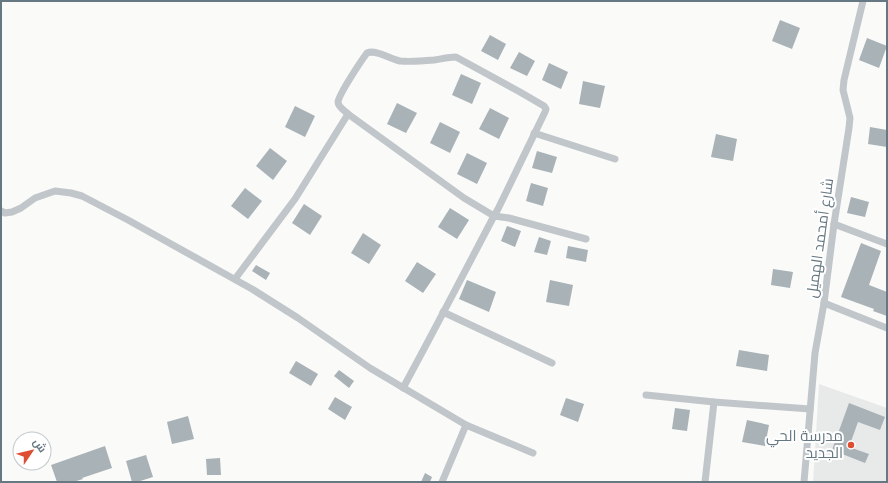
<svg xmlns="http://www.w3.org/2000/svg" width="888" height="483" viewBox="0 0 888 483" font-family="'Space Grotesk',Cairo,sans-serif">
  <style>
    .built { fill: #e8eae9 }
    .building { fill: #a8b2b7 }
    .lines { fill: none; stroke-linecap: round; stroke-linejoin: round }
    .minor { stroke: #c1c6ca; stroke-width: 7 }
    .poi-dot { fill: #de4e33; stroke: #fff; stroke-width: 1.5 }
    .labels { text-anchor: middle; stroke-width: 4; stroke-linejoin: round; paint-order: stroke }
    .street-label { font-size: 15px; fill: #667882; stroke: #fff }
    .poi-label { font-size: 15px; fill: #667882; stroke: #fff; text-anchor: end }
  </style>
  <rect width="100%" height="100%" fill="#fafaf8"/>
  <polygon class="built" points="819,384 887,408 887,482 813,482"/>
  <g class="building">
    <polygon points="780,20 800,28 792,49 772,41"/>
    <polygon points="490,35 506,44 498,60 481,51"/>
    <polygon points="867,38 887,46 879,68 859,60"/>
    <polygon points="519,52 535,61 527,76 510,68"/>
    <polygon points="549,63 568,72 561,89 542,80"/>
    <polygon points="461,74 481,83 472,104 452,95"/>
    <polygon points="583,81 605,86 600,108 579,104"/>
    <polygon points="397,103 417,113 406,133 387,124"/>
    <polygon points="295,106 315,116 305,137 285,127"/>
    <polygon points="490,108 509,118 499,139 479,129"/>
    <polygon points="440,122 460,132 450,153 430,143"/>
    <polygon points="870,127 887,130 887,147 868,144"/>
    <polygon points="716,134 737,139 733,161 711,157"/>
    <polygon points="270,148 287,161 273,180 256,166"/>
    <polygon points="537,151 557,157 552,173 532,168"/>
    <polygon points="467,153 487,163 477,184 457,174"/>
    <polygon points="531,183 548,188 543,206 526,201"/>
    <polygon points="245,188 262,201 248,219 231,206"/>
    <polygon points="851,197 869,202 865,217 847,213"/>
    <polygon points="304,204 322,216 310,235 292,223"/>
    <polygon points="450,208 469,220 457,239 438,227"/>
    <polygon points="507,226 521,231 515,247 501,241"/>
    <polygon points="363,233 381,245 369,264 351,253"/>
    <polygon points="539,237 551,241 547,255 534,252"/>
    <polygon points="861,243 881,251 869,285 887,292 887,316 873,311 874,309 841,297"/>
    <polygon points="568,246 588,250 586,262 566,258"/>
    <polygon points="417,262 436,274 423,293 405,281"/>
    <polygon points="256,265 270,273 266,280 252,271"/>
    <polygon points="773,269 793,272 790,288 771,285"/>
    <polygon points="467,280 496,292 489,312 459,299"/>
    <polygon points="550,280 573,285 569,306 546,302"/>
    <polygon points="739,350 769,355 767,371 736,366"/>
    <polygon points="296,361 318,374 311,386 289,373"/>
    <polygon points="339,370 354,381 349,388 334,376"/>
    <polygon points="335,397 352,407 345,420 328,409"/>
    <polygon points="566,398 584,404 578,422 560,415"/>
    <polygon points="849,403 885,417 880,430 858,422 849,447 869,454 865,463 832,450"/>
    <polygon points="675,408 690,410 687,431 672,429"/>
    <polygon points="188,416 194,439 172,444 167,422"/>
    <polygon points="747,420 769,425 765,446 742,442"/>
    <polygon points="105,446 112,468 82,478 83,479 73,482 57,482 51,465"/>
    <polygon points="146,455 153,477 137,482 132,482 126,461"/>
    <polygon points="220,458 221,475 207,475 206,459"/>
    <polygon points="425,473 432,477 430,482 421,482"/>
  </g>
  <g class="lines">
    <g class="minor">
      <polyline points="534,133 615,159"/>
      <polyline points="1,211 5,213 12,212 21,208 35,198 55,191 71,193 82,196 128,220 252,289 298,318 370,368 466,425 533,453"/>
      <polyline points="834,224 887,244"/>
      <polyline points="235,279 295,199 348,114"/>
      <polyline points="824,303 887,328"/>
      <polyline points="443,312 552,363"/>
      <path d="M403 388C434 331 464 273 494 216L498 209 545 112 546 109 544 106 520 92 456 57C449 57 441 59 434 60 423 61 410 62 400 61 390 59 376 49 367 53 361 61 339 94 338 102 338 107 345 111 348 114L464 198 494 216 509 218 586 239"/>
      <polyline points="646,395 714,402 810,409"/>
      <polyline points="442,482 466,425"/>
      <polyline points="705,482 714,402"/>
      <polyline points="804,482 815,353 824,303 834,224 849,128 850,118 843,90 844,80 863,1"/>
    </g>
  </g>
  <circle class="poi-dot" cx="851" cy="445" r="4"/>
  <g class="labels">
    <g class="street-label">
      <text transform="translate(820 238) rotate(-82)" y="5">شارع أمحمد الهميل</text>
    </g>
    <g class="poi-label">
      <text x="843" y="441">مدرسة الحي<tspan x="843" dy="17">الجديد</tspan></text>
    </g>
  </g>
  <rect width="888" height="483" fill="none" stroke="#667882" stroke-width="4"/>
  <g transform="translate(32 451) rotate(55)"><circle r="19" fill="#ffffff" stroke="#c2c9cd"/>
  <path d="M0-3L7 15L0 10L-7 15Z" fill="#de4e33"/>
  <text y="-6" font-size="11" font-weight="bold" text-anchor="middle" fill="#667882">ش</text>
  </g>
</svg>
